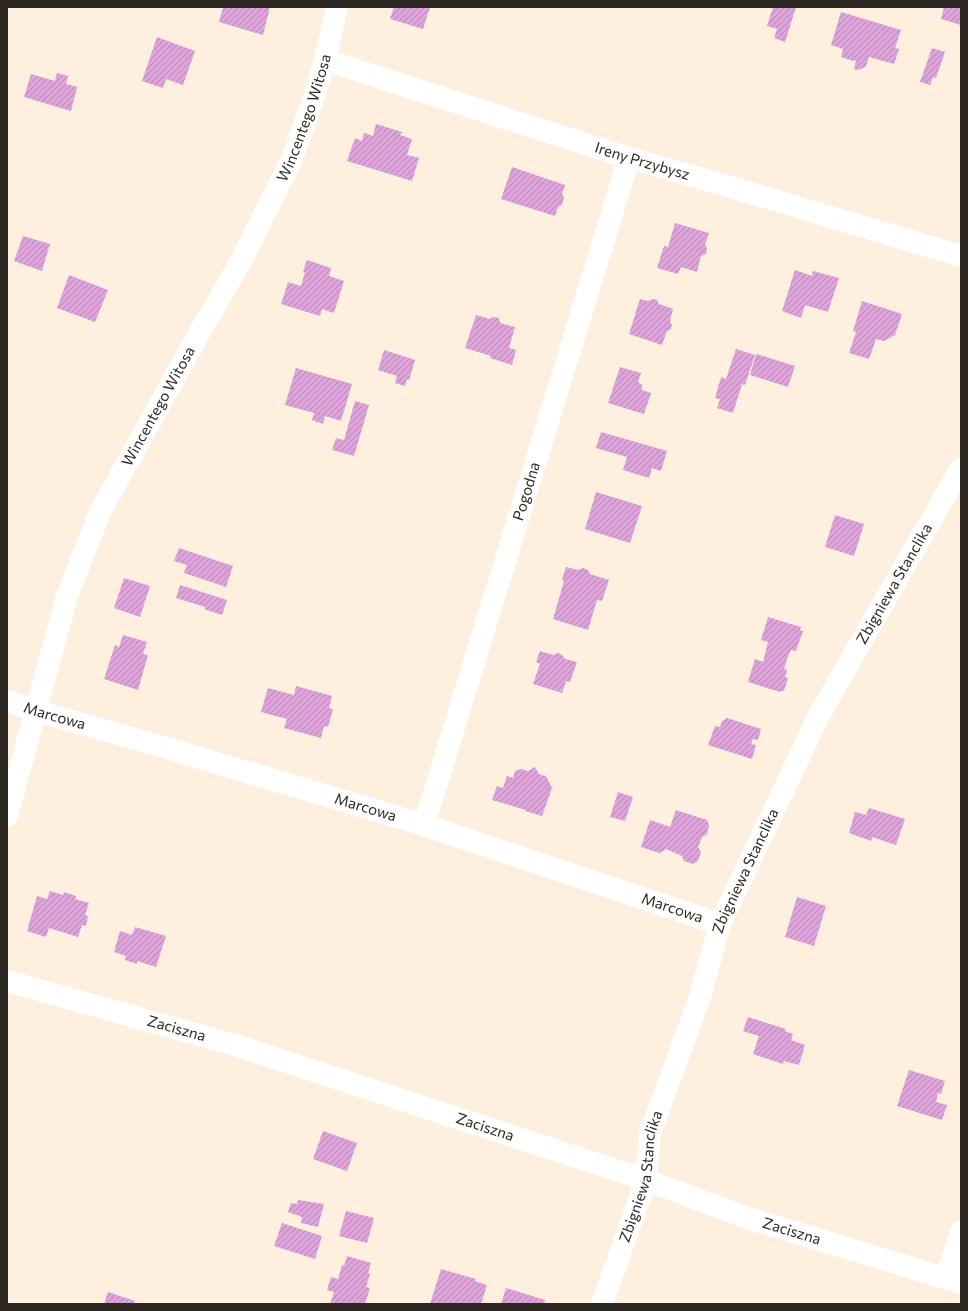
<svg xmlns="http://www.w3.org/2000/svg" width="968" height="1311" viewBox="0 0 968 1311" font-family="Commissioner,sans-serif">
  <style>
    .building { fill: url(#building-hatch) }
    .lines { fill: none; stroke-linecap: round; stroke-linejoin: round }
    .street { stroke: #fff; stroke-width: 22 }
    .labels { text-anchor: middle; stroke-width: 4; stroke-linejoin: round; paint-order: stroke }
    .street-label { font-size: 15px; fill: #2d2821; stroke: #fff }
  </style>
  <defs>
    <pattern id="building-hatch" width="6" height="6" patternUnits="userSpaceOnUse"><rect width="6" height="6" fill="#dda4da"/><path d="M-1 1l2-2M0 6l6-6M5 7l2-2" fill="none" stroke="#b486b0"/></pattern>
  </defs>
  <rect width="100%" height="100%" fill="#ffefdf"/>
  <g class="building">
    <polygon points="223,7 270,7 263,35 219,22"/>
    <polygon points="394,7 430,7 423,29 390,19"/>
    <polygon points="773,7 796,7 785,42 774,38 777,29 767,26"/>
    <polygon points="944,7 961,7 961,25 941,19"/>
    <polygon points="841,12 901,30 895,48 899,49 894,64 869,57 866,66 861,69 856,70 854,69 856,61 853,60 853,61 841,57 843,49 831,45"/>
    <polygon points="157,37 195,51 183,85 166,79 163,88 142,81"/>
    <polygon points="932,48 945,52 936,78 933,77 930,85 920,82"/>
    <polygon points="57,73 68,76 66,84 77,87 71,111 24,97 31,74 55,81"/>
    <polygon points="376,124 402,132 400,135 412,139 407,155 419,158 412,181 347,161 355,138 362,141 364,133 373,136"/>
    <polygon points="512,167 565,185 562,194 564,197 562,205 558,207 555,216 501,199"/>
    <polygon points="675,223 709,233 705,244 707,249 706,254 701,256 697,272 681,267 678,274 657,268 664,246 668,247"/>
    <polygon points="23,236 50,244 42,271 14,261"/>
    <polygon points="307,260 331,268 329,276 344,281 334,313 322,309 320,316 281,304 288,282 301,286 305,272 303,272"/>
    <polygon points="795,270 812,276 813,271 839,278 828,312 805,305 801,318 782,311"/>
    <polygon points="69,275 108,290 95,322 57,308"/>
    <polygon points="640,299 648,301 653,299 657,300 659,304 673,309 670,321 672,325 671,329 667,331 662,345 629,334"/>
    <polygon points="862,301 902,314 895,335 884,341 876,339 869,359 849,353 856,332 853,331"/>
    <polygon points="476,315 490,319 493,317 499,318 500,323 515,327 509,348 516,350 512,365 490,358 491,356 465,348"/>
    <polygon points="736,349 755,355 745,385 742,384 733,413 717,408 720,399 715,398 721,377 726,379"/>
    <polygon points="384,350 415,360 409,380 407,379 405,386 395,383 397,376 378,370"/>
    <polygon points="756,354 795,366 788,387 750,375"/>
    <polygon points="620,367 641,373 638,382 642,385 642,390 651,393 644,414 608,403"/>
    <polygon points="296,368 352,384 341,421 325,416 323,424 312,420 314,413 285,405"/>
    <polygon points="355,401 369,405 354,456 332,450 336,438 344,440"/>
    <polygon points="601,432 667,451 661,471 652,468 649,478 623,470 627,457 596,448"/>
    <polygon points="596,492 642,506 630,543 585,529"/>
    <polygon points="835,515 864,524 854,556 825,547"/>
    <polygon points="179,548 233,566 226,587 184,573 187,565 174,561"/>
    <polygon points="566,567 578,570 583,568 588,570 590,574 609,580 602,601 597,600 588,630 553,619 564,581 562,580"/>
    <polygon points="124,578 150,586 140,617 114,608"/>
    <polygon points="180,585 227,600 222,615 204,609 205,607 176,598"/>
    <polygon points="768,617 801,627 800,630 803,631 796,651 791,650 787,659 784,669 787,670 785,677 788,678 784,691 781,691 780,692 748,682 755,659 763,662 768,642 761,640"/>
    <polygon points="123,635 147,642 143,654 148,655 138,690 104,679 115,645 119,647"/>
    <polygon points="540,651 553,655 558,653 562,655 565,659 577,662 570,682 566,681 562,693 533,684 540,664 536,662"/>
    <polygon points="296,686 332,696 329,708 333,709 328,727 324,726 321,738 284,728 287,719 261,712 268,688 294,695"/>
    <polygon points="727,718 761,729 758,740 753,739 751,744 756,745 752,759 708,745 715,726 720,727 722,721"/>
    <polygon points="535,767 539,774 546,776 552,788 542,816 525,811 526,810 492,800 497,786 503,788 507,776 513,778 515,771 521,769 528,771"/>
    <polygon points="618,792 633,797 625,821 610,817"/>
    <polygon points="869,808 905,819 896,845 872,837 871,841 849,833 855,812 866,815"/>
    <polygon points="676,810 707,820 709,825 707,834 702,837 698,847 701,852 698,861 693,864 684,861 682,856 666,849 665,850 659,853 641,847 650,820 670,827"/>
    <polygon points="50,891 63,895 64,892 76,896 75,899 89,903 85,915 88,916 86,926 82,925 78,937 49,928 46,937 27,931 37,896 47,899"/>
    <polygon points="797,897 826,906 814,946 785,937"/>
    <polygon points="135,927 166,936 156,967 137,961 137,964 125,960 126,956 114,952 120,931 132,935"/>
    <polygon points="748,1017 786,1029 785,1031 793,1034 791,1040 805,1045 799,1065 784,1061 783,1064 753,1054 759,1036 743,1031"/>
    <polygon points="909,1070 945,1081 941,1094 938,1093 936,1102 947,1105 942,1120 897,1106"/>
    <polygon points="323,1131 357,1143 347,1171 313,1159"/>
    <polygon points="298,1200 324,1204 318,1227 301,1223 302,1217 288,1212 291,1203 297,1204"/>
    <polygon points="346,1211 374,1218 367,1243 339,1236"/>
    <polygon points="282,1223 322,1236 315,1259 274,1246"/>
    <polygon points="347,1256 371,1263 368,1273 370,1274 366,1287 370,1288 365,1304 330,1304 334,1292 327,1290 331,1277 338,1279 342,1265 344,1266"/>
    <polygon points="441,1269 476,1279 475,1281 487,1285 481,1304 430,1304"/>
    <polygon points="506,1288 545,1300 544,1304 501,1304"/>
    <polygon points="108,1292 135,1301 134,1304 104,1304"/>
  </g>
  <g class="lines">
    <g class="street">
      <path id="s1" d="M325 60 629 158 724 185 961 256"/>
      <path id="s2" d="M7 701 36 711 157 745 424 825 720 924"/>
      <path id="s3" d="M7 816 67 596 100 512 197 337 238 266 290 163 311 106 325 60 337 7"/>
      <path id="s4" d="M424 825 629 158"/>
      <path id="s5" d="M7 981 235 1045 646 1180 745 1217 961 1283"/>
      <polyline points="946,1278 961,1231"/>
      <path id="s6" d="M602 1304 646 1180 650 1133 700 997 720 924 819 715 961 468"/>
    </g>
  </g>
  <g class="labels">
    <g class="street-label">
      <text dy="5" stroke="none"><textPath href="#s3" startOffset="763">Wincentego Witosa</textPath></text>
      <text dy="5" stroke="none"><textPath href="#s1" startOffset="333">Ireny Przybysz</textPath></text>
      <text dy="5" stroke="none"><textPath href="#s3" startOffset="439">Wincentego Witosa</textPath></text>
      <text dy="5" stroke="none"><textPath href="#s4" startOffset="349">Pogodna</textPath></text>
      <text dy="5" stroke="none"><textPath href="#s6" startOffset="782">Zbigniewa Stanclika</textPath></text>
      <text dy="5" stroke="none"><textPath href="#s2" startOffset="50">Marcowa</textPath></text>
      <text dy="5" stroke="none"><textPath href="#s2" startOffset="374">Marcowa</textPath></text>
      <text dy="5" stroke="none"><textPath href="#s6" startOffset="458">Zbigniewa Stanclika</textPath></text>
      <text dy="5" stroke="none"><textPath href="#s2" startOffset="697">Marcowa</textPath></text>
      <text dy="5" stroke="none"><textPath href="#s5" startOffset="176">Zaciszna</textPath></text>
      <text dy="5" stroke="none"><textPath href="#s5" startOffset="500">Zaciszna</textPath></text>
      <text dy="5" stroke="none"><textPath href="#s6" startOffset="134">Zbigniewa Stanclika</textPath></text>
      <text dy="5" stroke="none"><textPath href="#s5" startOffset="824">Zaciszna</textPath></text>
    </g>
  </g>
  <rect width="968" height="1311" fill="none" stroke="#2d2821" stroke-width="16"/>
</svg>
